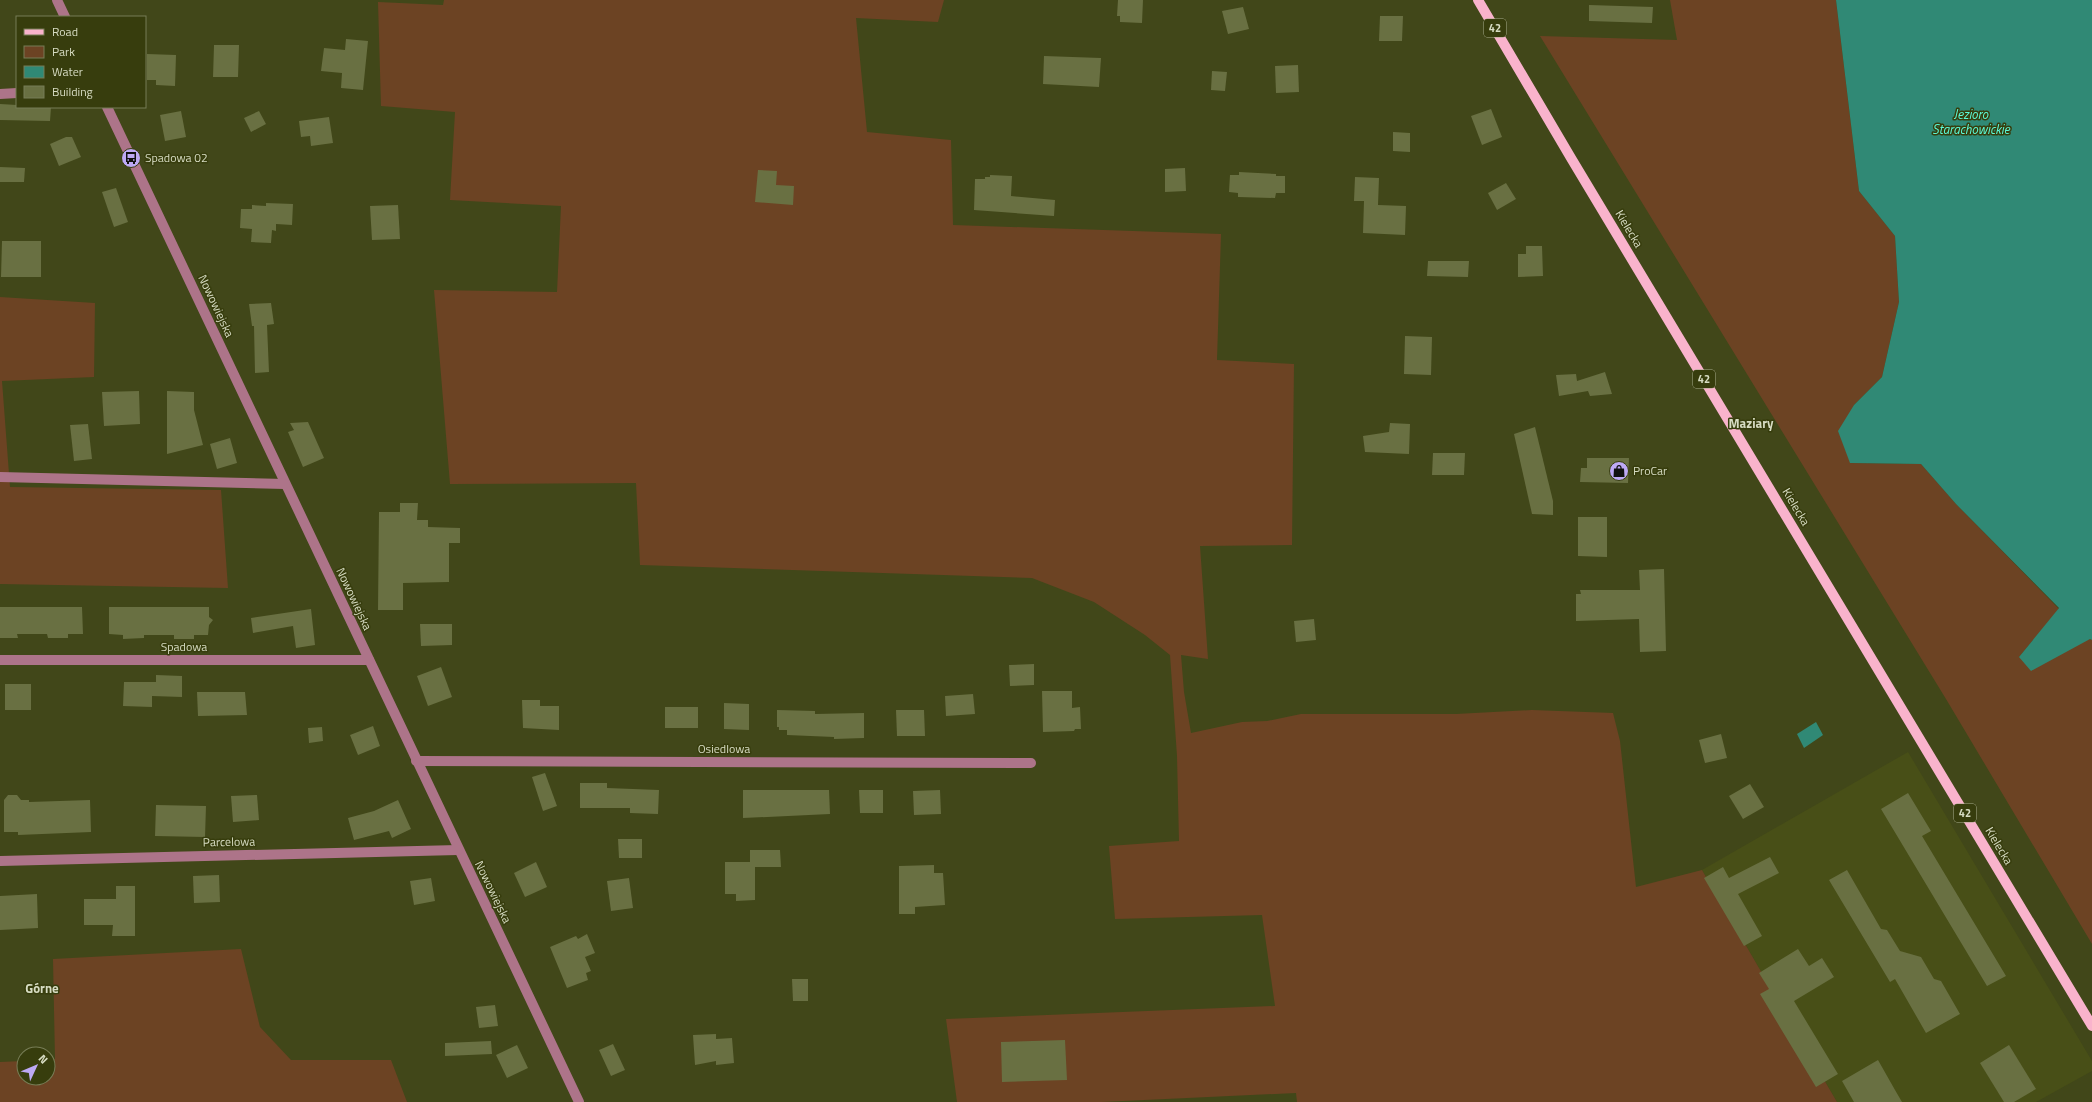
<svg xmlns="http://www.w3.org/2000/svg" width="2092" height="1102" viewBox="0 0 2092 1102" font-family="'Titillium Web',sans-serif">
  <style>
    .built { fill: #484f17 }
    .green { fill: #6c4323 }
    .water { fill: #308975 }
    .building { fill: #697042 }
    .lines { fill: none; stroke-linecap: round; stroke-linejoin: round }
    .minor { stroke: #ad7489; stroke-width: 10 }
    .major { stroke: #f9b3cc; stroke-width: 10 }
    .labels { text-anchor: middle; stroke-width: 3; stroke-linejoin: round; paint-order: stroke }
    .shield { fill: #373d0d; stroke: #a7ac8c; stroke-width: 1 }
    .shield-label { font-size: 11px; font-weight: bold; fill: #d7dcc3 }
    .poi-label { font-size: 12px; fill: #d7dcc3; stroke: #373d0d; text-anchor: start }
    .street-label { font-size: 12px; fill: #d7dcc3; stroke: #373d0d }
    .water-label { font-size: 13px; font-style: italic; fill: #5bfbd9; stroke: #373d0d }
    .neighbourhood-label { font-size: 13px; font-weight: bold; fill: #d7dcc3; stroke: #373d0d }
  </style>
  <rect width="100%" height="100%" fill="#414719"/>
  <polygon class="built" points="1908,752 2092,1061 2092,1071 2036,1102 1837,1102 1702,870"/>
  <g class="green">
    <polygon points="444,0 944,0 938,22 856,18 867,132 951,140 953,225 1221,234 1217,360 1294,364 1292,545 1200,546 1208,659 1181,655 1184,692 1191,733 1242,722 1267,721 1301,714 1456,714 1532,710 1613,713 1620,741 1636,887 1702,870 1837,1102 1297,1102 1296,1093 1102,1102 957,1102 946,1019 1275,1006 1262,915 1115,919 1109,846 1179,841 1177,756 1170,655 1145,635 1094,602 1032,578 640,565 636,483 450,484 434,290 557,292 561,206 450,200 455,112 381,106 378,2 443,5"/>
    <polygon points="1670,0 1836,0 1859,191 1895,236 1899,302 1882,377 1854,405 1850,463 1921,464 1956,504 2059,609 2019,657 2090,639 2092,640 2092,944 1946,699 1540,36 1677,40"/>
    <polygon points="0,297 95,303 94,377 2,381 10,487 221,490 228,588 0,584"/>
    <polygon points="241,949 260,1027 291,1060 391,1060 407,1102 0,1102 0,1062 24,1061 24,1078 48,1078 48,1060 55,1059 53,959"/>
  </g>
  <g class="water">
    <polygon points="1836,0 2092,0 2092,640 2090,639 2031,671 2019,657 2059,608 1956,504 1921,464 1850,463 1838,431 1854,405 1882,377 1899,302 1895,236 1859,191"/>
    <polygon points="1816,722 1823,735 1804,748 1797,734"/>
  </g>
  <g class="building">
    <polygon points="1118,0 1143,0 1142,23 1120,22 1120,16 1117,16"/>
    <polygon points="1589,5 1653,7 1652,23 1589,21"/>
    <polygon points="1243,7 1249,29 1228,34 1222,11"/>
    <polygon points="1380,16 1403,16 1402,41 1379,41"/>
    <polygon points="346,39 368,41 363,90 341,88 342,73 321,71 324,48 345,50"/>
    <polygon points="214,45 239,45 238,77 213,77"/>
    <polygon points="147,54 176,55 175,86 156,85 156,80 147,80"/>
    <polygon points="1044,56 1101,58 1099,87 1043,84"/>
    <polygon points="1298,65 1299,92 1276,93 1275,66"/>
    <polygon points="1212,71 1227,72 1225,91 1211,90"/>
    <polygon points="0,104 17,105 17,107 51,107 50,121 0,120"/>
    <polygon points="1491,109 1502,137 1482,145 1471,116"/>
    <polygon points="181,111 186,137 165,141 160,115"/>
    <polygon points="259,111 266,124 251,132 244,118"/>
    <polygon points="329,117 333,143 311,146 310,136 301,137 299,121"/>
    <polygon points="1393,132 1410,133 1410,152 1393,151"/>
    <polygon points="66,137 72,137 81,157 59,166 50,144"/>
    <polygon points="0,167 25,168 24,182 0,182"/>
    <polygon points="1185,168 1186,191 1165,192 1165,169"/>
    <polygon points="758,170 777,171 776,185 794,186 793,205 755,202"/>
    <polygon points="1239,172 1276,174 1276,176 1285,176 1285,193 1276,193 1275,198 1238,197 1238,193 1229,192 1230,175 1239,175"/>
    <polygon points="990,175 1012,176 1011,196 1055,200 1054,216 974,210 975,179 985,179 985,177 990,177"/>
    <polygon points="1355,177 1379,178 1378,205 1406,206 1405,235 1363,233 1364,201 1354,201"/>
    <polygon points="1506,183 1516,199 1497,210 1488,193"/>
    <polygon points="116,188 128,222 114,227 102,192"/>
    <polygon points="266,203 293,204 292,225 276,224 276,231 272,230 271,243 251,242 252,229 240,228 241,209 252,209 252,205 266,206"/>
    <polygon points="398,205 400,239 372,240 370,206"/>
    <polygon points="2,241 41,241 41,277 1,277"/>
    <polygon points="1526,246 1542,246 1543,276 1518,277 1518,254 1526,254"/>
    <polygon points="1428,261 1469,261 1468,277 1427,276"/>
    <polygon points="271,303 274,324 267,325 269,372 255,373 254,326 252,326 249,304"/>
    <polygon points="1405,336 1432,337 1431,375 1404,374"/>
    <polygon points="1605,372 1612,394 1590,396 1588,391 1559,396 1556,375 1576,374 1577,381"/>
    <polygon points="139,391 140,424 104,426 102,392"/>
    <polygon points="167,391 194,392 194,410 203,445 167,454"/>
    <polygon points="308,422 324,458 303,467 288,432 294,430 290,423"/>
    <polygon points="1390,423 1410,424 1409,454 1365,452 1363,436 1389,432"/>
    <polygon points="88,424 92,459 74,461 70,425"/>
    <polygon points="1535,427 1553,501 1553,515 1532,514 1514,434"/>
    <polygon points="230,438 237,463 217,469 210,444"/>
    <polygon points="1433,453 1465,453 1464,475 1432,475"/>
    <polygon points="1587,458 1629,458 1628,483 1580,482 1581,468 1587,468"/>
    <polygon points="400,503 418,503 417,520 428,520 428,527 460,528 460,543 449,543 449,582 403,583 403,610 378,610 379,512 400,512"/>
    <polygon points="1578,517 1607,517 1607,557 1578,556"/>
    <polygon points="1664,569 1666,651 1640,652 1639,619 1576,621 1576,594 1581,594 1580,590 1640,590 1639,570"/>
    <polygon points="0,607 82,607 83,634 68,634 68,638 48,638 47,634 17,634 18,638 0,638"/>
    <polygon points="109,607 209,607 209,617 213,620 209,625 208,635 194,635 194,639 174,639 174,635 144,635 144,638 123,639 123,635 109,634"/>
    <polygon points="311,609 315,645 296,648 293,626 253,633 251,618"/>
    <polygon points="1314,619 1316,640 1296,642 1294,621"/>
    <polygon points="420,624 452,624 452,645 421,646"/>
    <polygon points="1034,664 1034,685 1010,686 1009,665"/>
    <polygon points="441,667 452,697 428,706 417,676"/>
    <polygon points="156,675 182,676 182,697 152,696 152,707 123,706 124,682 156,682"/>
    <rect x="5" y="684" width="26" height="26"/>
    <polygon points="1042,691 1072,691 1072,708 1080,707 1081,729 1075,729 1074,731 1043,732"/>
    <polygon points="197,692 245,692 247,715 198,716"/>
    <polygon points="973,694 975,714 946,716 945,696"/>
    <polygon points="522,700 540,700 540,706 559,706 559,730 523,728"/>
    <polygon points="724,703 749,704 749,730 724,729"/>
    <rect x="665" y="707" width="33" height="21"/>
    <polygon points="777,710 815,711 815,714 864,713 864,738 834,739 834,737 787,735 787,730 779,730 779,727 777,727"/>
    <polygon points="896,710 924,710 925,736 897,736"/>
    <polygon points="373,726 380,746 358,755 350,735"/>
    <polygon points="322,727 323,741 309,743 308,728"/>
    <polygon points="1721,734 1727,758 1705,763 1699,740"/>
    <polygon points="545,773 557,806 543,811 532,777"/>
    <polygon points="580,783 607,783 607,788 659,790 658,814 630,813 630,808 580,808"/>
    <polygon points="1750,784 1764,807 1743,819 1729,796"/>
    <polygon points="743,790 829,790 830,814 743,818"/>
    <polygon points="859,790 883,790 883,813 860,813"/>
    <polygon points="940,790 941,814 914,815 913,791"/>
    <polygon points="1908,793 1931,831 1922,836 2006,976 1987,986 1881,809"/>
    <polygon points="8,795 17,795 21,800 29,800 29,802 90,800 91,832 18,835 18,832 4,832 4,800"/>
    <polygon points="257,795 259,820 233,822 231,796"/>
    <polygon points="398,800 411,829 392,838 389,831 354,840 348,818 374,811"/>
    <polygon points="156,805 206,806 205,837 155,836"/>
    <polygon points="618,839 642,839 642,858 619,858"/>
    <polygon points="750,850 780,850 781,867 755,867 755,900 736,901 736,894 725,894 725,862 750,862"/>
    <polygon points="1770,857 1779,873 1738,894 1762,936 1744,946 1704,878 1723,867 1729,878"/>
    <polygon points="536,862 547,887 525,897 514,873"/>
    <polygon points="934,865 934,873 943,873 945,905 915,907 915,914 899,914 899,866"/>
    <polygon points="1847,870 1881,929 1887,930 1900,951 1921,957 1934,979 1941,981 1960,1014 1926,1033 1895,979 1890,982 1829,880"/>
    <polygon points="219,875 220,902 194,903 193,876"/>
    <polygon points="431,878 435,901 414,905 410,881"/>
    <polygon points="629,878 633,908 611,911 607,881"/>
    <polygon points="116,886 135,886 135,936 112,936 113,925 84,925 84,899 116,899"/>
    <polygon points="37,894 38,928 0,930 0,896"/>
    <polygon points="587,934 595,953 585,957 591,971 586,973 588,980 567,988 550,947 576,936 578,939"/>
    <polygon points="1798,949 1809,966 1822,958 1834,977 1794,1001 1838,1074 1816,1087 1760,994 1769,989 1759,973"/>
    <polygon points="792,979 808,979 808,1001 793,1001"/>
    <polygon points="495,1005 498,1026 479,1028 476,1007"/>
    <polygon points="716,1034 716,1039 732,1038 734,1063 716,1065 716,1061 695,1065 693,1035"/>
    <polygon points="1065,1040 1067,1080 1002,1082 1001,1042"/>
    <polygon points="491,1041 492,1054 445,1056 445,1043"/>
    <polygon points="613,1044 625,1070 611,1076 599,1050"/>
    <polygon points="517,1045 528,1068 507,1078 496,1055"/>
    <polygon points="2009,1045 2036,1089 2014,1102 2004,1102 1980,1063"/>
    <polygon points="1878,1060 1895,1090 1902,1102 1854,1102 1842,1081"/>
  </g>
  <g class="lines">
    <g class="minor">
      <polyline points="57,0 65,17"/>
      <polyline points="0,94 17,93"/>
      <polyline points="107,107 579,1102"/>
      <polyline points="0,477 285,484"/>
      <polyline points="0,660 369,660"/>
      <polyline points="416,761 1031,763"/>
      <polyline points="0,861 458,850"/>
    </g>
    <polyline class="major" points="1478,0 1571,158 2092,1026"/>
  </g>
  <defs>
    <g id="bus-disc" transform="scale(1)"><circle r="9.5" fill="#bda9f5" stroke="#373d0d"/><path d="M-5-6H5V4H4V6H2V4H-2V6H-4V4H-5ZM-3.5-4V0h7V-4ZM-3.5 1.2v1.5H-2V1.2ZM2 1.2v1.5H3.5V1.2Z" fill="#111"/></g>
    <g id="shop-disc" transform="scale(1)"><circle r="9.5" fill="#bda9f5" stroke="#373d0d"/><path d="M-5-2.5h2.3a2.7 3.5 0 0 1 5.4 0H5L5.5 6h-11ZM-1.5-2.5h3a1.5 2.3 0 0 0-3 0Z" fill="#111"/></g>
  </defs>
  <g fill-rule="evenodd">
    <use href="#bus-disc" x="131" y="158"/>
    <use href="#shop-disc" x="1619" y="471"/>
  </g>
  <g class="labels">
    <g class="shield">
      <rect x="1484" y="19" width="22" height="18" rx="3"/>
      <rect x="1693" y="370" width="22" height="18" rx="3"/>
      <rect x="1954" y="804" width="22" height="18" rx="3"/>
    </g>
    <g class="shield-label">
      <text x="1495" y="32">42</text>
      <text x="1704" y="383">42</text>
      <text x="1965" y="817">42</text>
    </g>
    <g class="poi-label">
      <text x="145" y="162">Spadowa 02</text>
      <text x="1633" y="475">ProCar</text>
    </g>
    <g class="street-label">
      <text transform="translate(1629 229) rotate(59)" y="4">Kielecka</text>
      <text transform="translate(216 306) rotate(65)" y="4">Nowowiejska</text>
      <text transform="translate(1796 507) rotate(59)" y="4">Kielecka</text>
      <text transform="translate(354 599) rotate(65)" y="4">Nowowiejska</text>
      <text x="184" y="651">Spadowa</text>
      <text x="724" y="753">Osiedlowa</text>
      <text transform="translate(229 842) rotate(-1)" y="4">Parcelowa</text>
      <text transform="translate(1999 846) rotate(59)" y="4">Kielecka</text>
      <text transform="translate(493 892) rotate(64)" y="4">Nowowiejska</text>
    </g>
    <g class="water-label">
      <text x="1971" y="119">Jezioro<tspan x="1971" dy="15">Starachowickie</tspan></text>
    </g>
    <g class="neighbourhood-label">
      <text x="1751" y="428">Maziary</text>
      <text x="42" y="993">Górne</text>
    </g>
  </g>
  <rect x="16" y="16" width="130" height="92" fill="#373d0d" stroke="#777d56"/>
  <rect x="24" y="29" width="20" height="6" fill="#f9b3cc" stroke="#777d56"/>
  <text x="52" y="36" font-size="12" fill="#d7dcc3">Road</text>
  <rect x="24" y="46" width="20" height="12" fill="#6c4323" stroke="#777d56"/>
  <text x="52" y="56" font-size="12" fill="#d7dcc3">Park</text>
  <rect x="24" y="66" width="20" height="12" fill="#308975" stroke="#777d56"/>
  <text x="52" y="76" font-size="12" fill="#d7dcc3">Water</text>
  <rect x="24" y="86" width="20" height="12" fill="#697042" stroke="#777d56"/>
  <text x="52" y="96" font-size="12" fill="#d7dcc3">Building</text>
  <g transform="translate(36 1066) rotate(46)"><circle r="19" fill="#373d0d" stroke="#777d56"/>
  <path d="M0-3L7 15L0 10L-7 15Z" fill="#bda9f5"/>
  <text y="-6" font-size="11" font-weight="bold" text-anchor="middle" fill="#d7dcc3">N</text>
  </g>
</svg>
